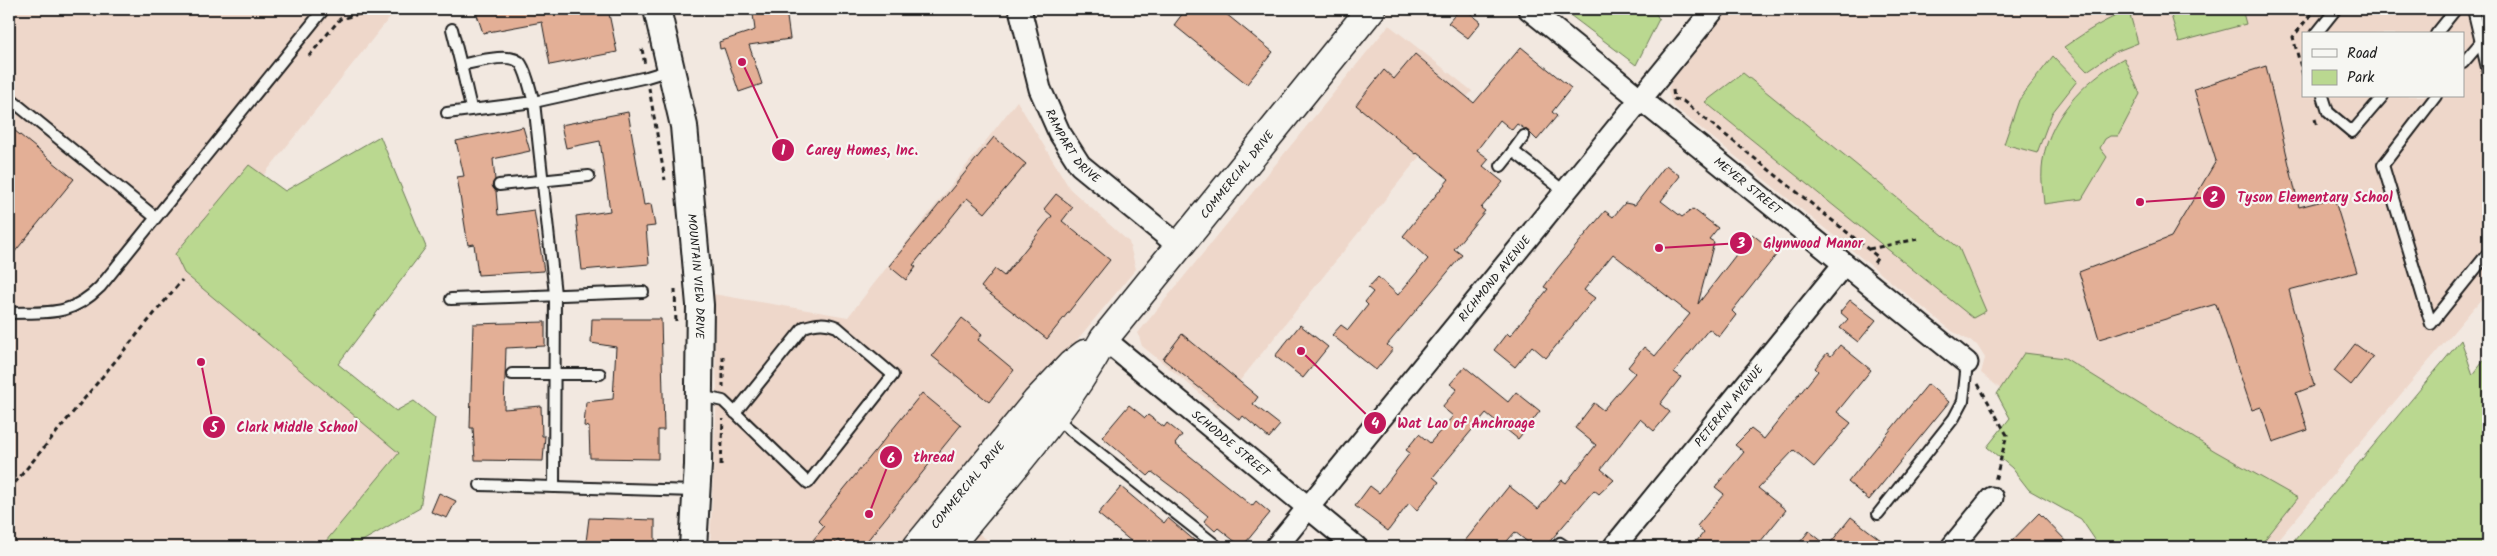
<svg xmlns="http://www.w3.org/2000/svg" width="2497" height="556" viewBox="0 0 2497 556" font-family="Kalam,sans-serif">
  <style>
    .built { fill: #eed7ca; fill-rule: evenodd }
    .green { fill: #bad890; stroke: #6b7a56 }
    .building { fill: #e3af96; stroke: #1c1c1c }
    .lines { fill: none; stroke-linecap: round; stroke-linejoin: round }
    .service-casing { stroke: #1c1c1c; stroke-width: 14 }
    .minor-casing { stroke: #1c1c1c; stroke-width: 25 }
    .tertiary-casing { stroke: #1c1c1c; stroke-width: 30 }
    .secondary-casing { stroke: #1c1c1c; stroke-width: 31 }
    .path { stroke: #1c1c1c; stroke-width: 3; stroke-dasharray: 5 4; stroke-linecap: butt }
    .service { stroke: #f6f6f2; stroke-width: 10 }
    .minor { stroke: #f6f6f2; stroke-width: 21 }
    .tertiary { stroke: #f6f6f2; stroke-width: 26 }
    .secondary { stroke: #f6f6f2; stroke-width: 28 }
    .labels { text-anchor: middle; stroke-width: 4.5; stroke-linejoin: round; paint-order: stroke }
    .street-label { font-size: 12px; fill: #1c1c1c; stroke: #f6f6f2 }
    .leader { fill: none; stroke: #c2185b; stroke-width: 2 }
    .callout-dot { fill: #c2185b; stroke: #f6f6f2; stroke-width: 2 }
    .mark-label { font-size: 15px; text-anchor: middle; font-weight: bold; fill: #fff }
    .callout-label { font-size: 14px; text-anchor: middle; font-weight: bold; fill: #c2185b; stroke: #f6f6f2; stroke-width: 4.5; stroke-linejoin: round; paint-order: stroke }
  </style>
  <rect width="100%" height="100%" fill="#f2e8e0"/>
  <filter id="ink" filterUnits="userSpaceOnUse"><feTurbulence type="fractalNoise" baseFrequency=".02" numOctaves="2"/><feDisplacementMap in="SourceGraphic" scale="10" xChannelSelector="R" yChannelSelector="G"/><feConvolveMatrix kernelMatrix="1 2 1 2 8 2 1 2 1" color-interpolation-filters="sRGB"/></filter>
  <g filter="url(#ink)">
    <g class="built">
      <polygon points="9,9 428,9 391,16 185,273 400,453 322,547 9,547"/>
      <path d="M1729 9H2488V291L2272 547H2195L1981 373 1985 358 1977 345 1952 331 1672 105 1668 90 1671 81ZM2303 34H2463V96H2303Z"/>
      <polygon points="1389,25 1472,91 1218,408 1142,346 1138,333"/>
      <polygon points="1017,101 1070,189 1129,242 1136,269 905,547 710,547 717,389 713,294 848,317"/>
      <polygon points="978,533 997,547 966,547"/>
    </g>
    <g class="green">
      <polygon points="1562,9 1653,9 1659,19 1636,65"/>
      <polygon points="2169,9 2242,9 2246,24 2179,42"/>
      <path d="M2129 11 2138 43 2115 52 2087 71 2064 47C2086 32 2105 19 2129 11Z"/>
      <polygon points="2053,56 2077,81 2052,113 2037,153 2004,144 2019,100"/>
      <path d="M2124 58 2140 94 2118 136H2110L2105 139 2100 148 2107 157 2082 199 2044 204C2043 192 2041 180 2042 169 2045 121 2084 80 2124 58Z"/>
      <polygon points="1743,73 1959,248 1986,311 1973,318 1705,102"/>
      <polygon points="380,136 426,247 338,364 396,411 414,401 435,418 420,508 352,547 321,547 399,453 184,273 175,254 249,165 285,191"/>
      <polygon points="2461,340 2473,375 2488,355 2488,547 2289,547"/>
      <polygon points="2024,353 2065,358 2215,451 2298,498 2259,547 2100,547 2081,519 2029,490 2012,468 1987,447 2010,418 1997,394"/>
    </g>
    <g class="building">
      <polygon points="475,9 608,9 617,52 550,65 542,22 483,33"/>
      <polygon points="1186,9 1220,9 1273,52 1247,84 1174,25"/>
      <polygon points="1460,9 1465,9 1481,22 1468,38 1448,23"/>
      <polygon points="786,10 790,39 749,45 762,84 739,92 724,48 720,49 719,42 755,30 753,14"/>
      <polygon points="1521,47 1571,88 1552,112 1557,116 1537,140 1528,131 1517,124 1512,130 1500,120 1477,150 1489,159 1483,166 1503,182 1481,208 1485,211 1454,249 1462,255 1387,345 1393,349 1376,370 1332,335 1341,325 1348,330 1368,305 1365,302 1373,292 1368,288 1378,277 1398,295 1428,259 1403,236 1449,179 1417,153 1416,154 1356,105 1384,70 1394,79 1415,54 1474,103"/>
      <polygon points="2266,66 2299,207 2334,198 2357,272 2289,290 2314,386 2296,393 2308,430 2273,442 2261,407 2252,410 2216,304 2099,339 2079,272 2171,237 2216,161 2194,89"/>
      <polygon points="628,112 644,205 651,204 655,226 646,227 649,264 582,270 576,216 610,211 600,141 566,148 561,125"/>
      <polygon points="9,126 74,179 9,259"/>
      <polygon points="523,127 530,151 493,159 495,180 492,186 496,191 498,215 534,210 544,271 478,275 474,244 468,245 457,177 464,176 456,141"/>
      <polygon points="994,137 1026,164 985,213 967,198 913,265 916,267 906,280 889,266"/>
      <polygon points="1666,165 1680,176 1661,201 1682,217 1693,209 1718,228 1709,239 1714,242 1698,304 1752,234 1777,254 1732,311 1736,315 1719,337 1709,329 1674,372 1681,377 1660,404 1670,412 1654,431 1640,419 1601,469 1614,480 1599,494 1594,490 1545,547 1534,547 1515,532 1502,547 1460,547 1509,486 1538,509 1562,480 1566,483 1596,445 1575,428 1594,403 1603,410 1635,373 1628,367 1644,347 1655,356 1690,314 1613,254 1584,290 1595,298 1546,358 1532,346 1515,367 1494,350 1507,333 1510,336 1548,289 1544,287 1557,269 1605,211 1613,217 1625,203 1635,205"/>
      <polygon points="1056,194 1073,207 1062,221 1110,260 1047,339 981,287 995,269 1004,276 1052,216 1044,209"/>
      <polygon points="1850,300 1876,320 1858,342 1840,328 1848,319 1840,312"/>
      <polygon points="962,318 982,334 978,340 1014,370 989,402 932,356"/>
      <polygon points="592,319 661,319 664,430 658,430 658,459 590,458 589,427 584,426 586,402 613,399 616,347 591,343"/>
      <polygon points="545,322 545,346 506,348 504,409 541,406 542,436 545,436 543,461 475,460 473,428 470,428 473,324"/>
      <polygon points="1300,325 1328,347 1303,378 1275,356"/>
      <polygon points="1182,334 1258,397 1253,404 1280,425 1269,438 1243,416 1240,420 1163,359"/>
      <polygon points="2355,344 2373,357 2351,385 2334,371"/>
      <polygon points="1840,345 1871,370 1837,412 1851,423 1814,467 1794,450 1758,488 1786,510 1756,547 1692,547 1704,532 1697,526 1724,494 1715,487 1744,452 1735,445 1751,429 1764,439 1818,371 1815,368 1827,353 1831,356"/>
      <polygon points="1465,367 1508,402 1516,392 1540,411 1518,439 1486,413 1433,477 1439,482 1417,510 1409,503 1388,531 1355,506 1370,486 1379,493 1410,453 1406,450 1419,434 1430,443 1453,416 1442,407 1457,389 1450,384"/>
      <polygon points="1928,384 1949,402 1869,500 1848,482"/>
      <polygon points="922,393 961,425 862,547 847,547 838,540 832,547 822,547 813,540 824,527 818,521"/>
      <polygon points="1129,405 1145,418 1148,415 1164,427 1167,423 1182,435 1175,444 1252,506 1256,501 1270,513 1242,547 1218,528 1215,531 1204,521 1208,516 1176,490 1152,472 1148,476 1102,437"/>
      <polygon points="1121,487 1164,523 1168,518 1202,547 1138,547 1098,514"/>
      <polygon points="439,493 456,501 447,518 431,512"/>
      <polygon points="2039,513 2072,547 2006,547"/>
      <polygon points="1851,517 1890,547 1796,547 1809,531 1828,546"/>
      <polygon points="589,518 655,520 655,542 586,542"/>
    </g>
    <g class="lines">
      <g class="service-casing">
        <g id="service">
          <polyline points="2473,9 2488,72"/>
          <polyline points="452,29 461,65"/>
          <polyline points="2316,34 2336,9"/>
          <polyline points="2436,34 2456,9"/>
          <polyline points="2463,63 2481,42"/>
          <polyline points="2323,96 2328,112 2352,132 2383,96"/>
          <polyline points="2436,96 2383,165 2431,324 2488,253"/>
          <polyline points="9,98 155,217"/>
          <path d="M447 113 534 102C530 91 528 75 521 64 513 51 475 62 461 65L471 108"/>
          <polyline points="1513,151 1524,136"/>
          <polyline points="1501,166 1513,151 1565,192"/>
          <polyline points="499,185 589,176"/>
          <polyline points="451,299 643,292"/>
          <path d="M9 313C48 312 70 317 100 287L324 9"/>
          <polyline points="512,374 600,374"/>
          <path d="M700 396 723 401 808 483 893 375 837 327C825 322 817 323 804 327L735 413"/>
          <polyline points="1054,417 1218,547"/>
          <polyline points="480,485 696,491"/>
          <polyline points="554,487 555,294 534,102 647,77 670,70"/>
          <polyline points="1878,514 1954,418 1963,401 1967,363"/>
          <polyline points="1556,547 1560,543 1566,547"/>
        </g>
      </g>
      <g class="minor-casing">
        <g id="minor">
          <path id="s1" d="M1020 9 1040 89 1059 132 1080 165 1179 246"/>
          <path id="s2" d="M1529 9 1967 363"/>
          <path id="s3" d="M1104 339 1356 547"/>
          <path id="s4" d="M1276 547 1714 9"/>
          <path id="s5" d="M1614 547 1844 264"/>
          <polyline points="1952,547 1992,498"/>
        </g>
      </g>
      <g class="tertiary-casing">
        <g id="tertiary">
          <path id="s6" d="M657 9 684 126 700 305 698 465 693 547"/>
        </g>
      </g>
      <g class="secondary-casing">
        <g id="secondary">
          <path id="s7" d="M917 547 1036 402 1072 364 1085 354"/>
          <path id="s8" d="M948 547C1002 480 1063 415 1104 339L1371 9"/>
        </g>
      </g>
      <g class="path">
        <polyline points="642,49 645,65"/>
        <polyline points="309,56 340,19 378,9"/>
        <polyline points="2303,75 2293,37 2315,9"/>
        <polyline points="649,88 665,180"/>
        <polyline points="1673,90 1674,99 1683,101 1878,257 1874,263"/>
        <polyline points="2315,119 2317,126"/>
        <polyline points="1869,249 1918,239"/>
        <polyline points="675,289 676,325"/>
        <polyline points="723,356 723,387"/>
        <polyline points="1978,384 2007,435 1995,481"/>
        <polyline points="721,465 723,419"/>
        <polyline points="9,490 182,280"/>
      </g>
      <use href="#service" class="service"/>
      <use href="#minor" class="minor"/>
      <use href="#tertiary" class="tertiary"/>
      <use href="#secondary" class="secondary"/>
    </g>
  </g>
  <g class="labels">
    <g class="street-label">
      <text dy="4" stroke="none"><textPath href="#s1" startOffset="149">RAMPART DRIVE</textPath></text>
      <text dy="4" stroke="none"><textPath href="#s8" startOffset="472">COMMERCIAL DRIVE</textPath></text>
      <text dy="4" stroke="none"><textPath href="#s2" startOffset="281">MEYER STREET</textPath></text>
      <text dy="4" stroke="none"><textPath href="#s6" startOffset="271">MOUNTAIN VIEW DRIVE</textPath></text>
      <text dy="4" stroke="none"><textPath href="#s4" startOffset="346">RICHMOND AVENUE</textPath></text>
      <text dy="4" stroke="none"><textPath href="#s5" startOffset="182">PETERKIN AVENUE</textPath></text>
      <text dy="4" stroke="none"><textPath href="#s3" startOffset="164">SCHODDE STREET</textPath></text>
      <text dy="4" stroke="none"><textPath href="#s7" startOffset="80">COMMERCIAL DRIVE</textPath></text>
    </g>
  </g>
  <path class="leader" d="M742 62L783 150M2140 202L2214 197M1659 248L1741 243M1301 351L1375 423M201 362L214 427M869 514L891 457"/>
  <g class="callout-dot">
    <circle cx="742" cy="62" r="5"/>
    <circle cx="2140" cy="202" r="5"/>
    <circle cx="1659" cy="248" r="5"/>
    <circle cx="1301" cy="351" r="5"/>
    <circle cx="201" cy="362" r="5"/>
    <circle cx="869" cy="514" r="5"/>
    <circle cx="783" cy="150" r="12"/>
    <circle cx="2214" cy="197" r="12"/>
    <circle cx="1741" cy="243" r="12"/>
    <circle cx="1375" cy="423" r="12"/>
    <circle cx="214" cy="427" r="12"/>
    <circle cx="891" cy="457" r="12"/>
  </g>
  <g class="mark-label">
    <text x="783" y="155">1</text>
    <text x="2214" y="202">2</text>
    <text x="1741" y="248">3</text>
    <text x="1375" y="428">4</text>
    <text x="214" y="432">5</text>
    <text x="891" y="463">6</text>
  </g>
  <g class="callout-label">
    <text x="862" y="155">Carey Homes, Inc.</text>
    <text x="2315" y="202">Tyson Elementary School</text>
    <text x="1813" y="248">Glynwood Manor</text>
    <text x="1466" y="428">Wat Lao of Anchroage</text>
    <text x="297" y="432">Clark Middle School</text>
    <text x="934" y="462">thread</text>
  </g>
  <rect width="2497" height="556" fill="none" stroke="#f6f6f2" stroke-width="30"/>
  <rect x="15" y="15" width="2467" height="526" fill="none" stroke="#1c1c1c" stroke-width="2" filter="url(#ink)"/>
  <rect x="2302" y="32" width="162" height="65" fill="#f6f6f2" stroke="#9f9f9c"/>
  <rect x="2312" y="49" width="25" height="8" fill="#f6f6f2" stroke="#9f9f9c"/>
  <text x="2347" y="58" font-size="15" fill="#1c1c1c">Road</text>
  <rect x="2312" y="70" width="25" height="15" fill="#bad890" stroke="#9f9f9c"/>
  <text x="2347" y="82" font-size="15" fill="#1c1c1c">Park</text>
</svg>
